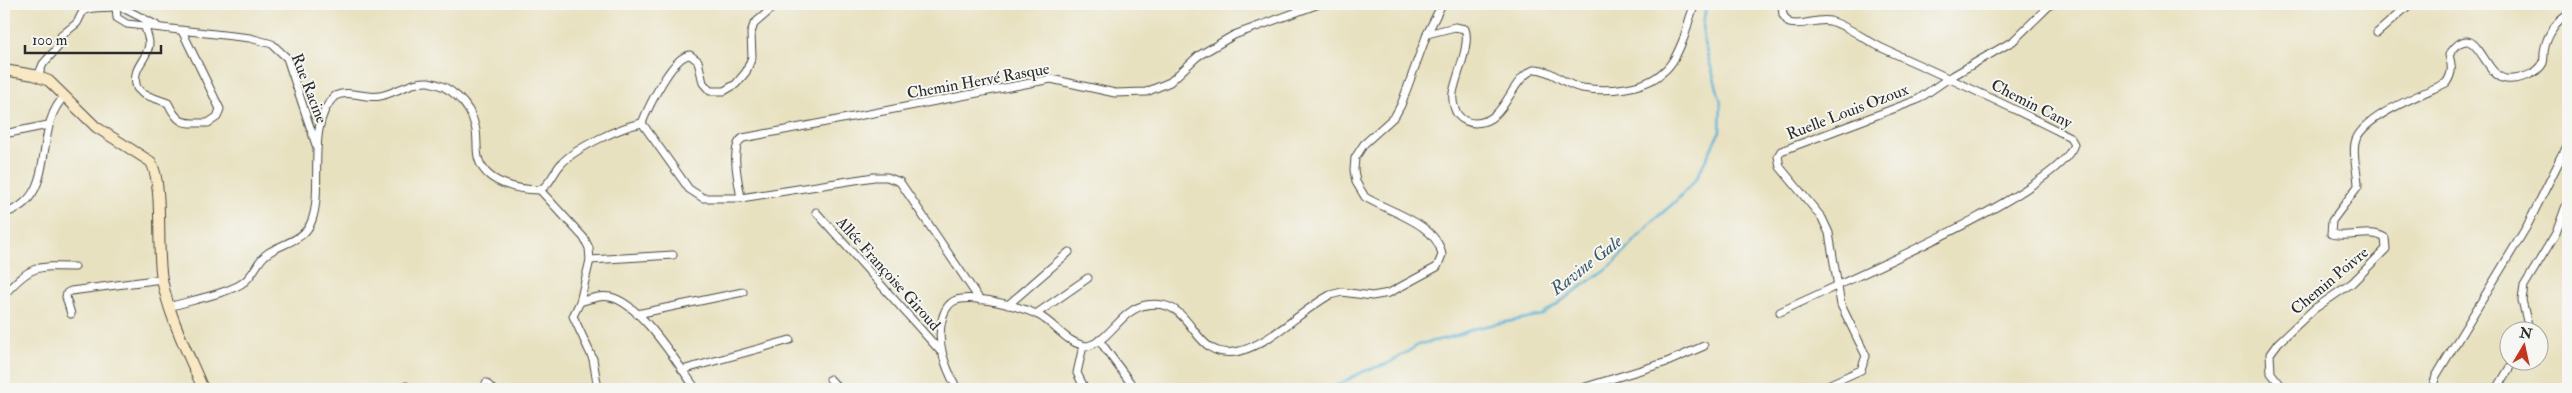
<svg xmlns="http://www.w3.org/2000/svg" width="2572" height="393" viewBox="0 0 2572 393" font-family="'IM FELL Double Pica',serif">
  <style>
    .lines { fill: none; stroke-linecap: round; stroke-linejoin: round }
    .stream { stroke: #5bb3d8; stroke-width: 2.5 }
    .street-casing { stroke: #474641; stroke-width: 9 }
    .secondary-casing { stroke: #474641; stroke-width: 12 }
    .street { stroke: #fff; stroke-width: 7 }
    .secondary { stroke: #f8e8c3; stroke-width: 10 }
    .labels { text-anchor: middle; stroke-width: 4; stroke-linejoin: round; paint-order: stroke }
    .street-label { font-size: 16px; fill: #2b2b2b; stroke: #f6f6f2 }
    .water-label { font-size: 18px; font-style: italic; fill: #3c5b68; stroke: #f6f6f2 }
  </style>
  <rect width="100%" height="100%" fill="#f6f6f2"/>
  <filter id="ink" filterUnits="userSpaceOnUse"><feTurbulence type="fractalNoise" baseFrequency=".02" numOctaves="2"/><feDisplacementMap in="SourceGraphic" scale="10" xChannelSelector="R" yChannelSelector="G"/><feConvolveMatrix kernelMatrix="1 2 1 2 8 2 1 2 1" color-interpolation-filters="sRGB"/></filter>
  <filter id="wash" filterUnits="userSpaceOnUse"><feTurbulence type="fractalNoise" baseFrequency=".0096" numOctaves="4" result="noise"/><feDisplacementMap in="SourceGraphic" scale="20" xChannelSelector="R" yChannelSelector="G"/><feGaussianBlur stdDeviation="1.12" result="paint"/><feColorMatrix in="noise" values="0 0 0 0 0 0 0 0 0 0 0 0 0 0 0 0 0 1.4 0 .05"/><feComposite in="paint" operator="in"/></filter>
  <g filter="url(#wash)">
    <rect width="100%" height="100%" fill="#e8e1c0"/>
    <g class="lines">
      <polyline class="stream" points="1330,389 1362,372 1389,363 1420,344 1452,337 1476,328 1542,315 1614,263 1655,219 1675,202 1696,179 1720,131 1721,102 1704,43 1703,24 1706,6"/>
    </g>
  </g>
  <g filter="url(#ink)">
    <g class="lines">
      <g class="street-casing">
        <g id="street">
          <polyline points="119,6 156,25"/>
          <polyline points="116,7 117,18 127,24 250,38 272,44 287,58 316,145"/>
          <path d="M145 27C146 32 149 38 149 43 149 60 130 66 137 88L143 94 168 103C179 126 184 123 208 123L217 117 220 109 182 31"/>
          <polyline points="2377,33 2410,4"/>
          <path d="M1427 34 1455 27 1465 29C1471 44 1456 76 1453 93 1452 100 1454 110 1458 115 1462 120 1469 123 1475 123 1508 122 1509 77 1536 69 1553 70 1565 86 1582 88 1606 92 1644 90 1663 72 1673 64 1678 52 1683 40 1688 28 1689 14 1696 4"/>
          <path d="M38 76 43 64 58 47 61 36 77 23 83 11C95 4 111 11 123 4"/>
          <polyline points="642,123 689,189 703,198 741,198 874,177 887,177 900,182 980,300"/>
          <polyline points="4,134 48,125"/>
          <polyline points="540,190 584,238 589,248 590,260 580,302 573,316 593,359 598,389"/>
          <path d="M741 198C739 184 729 146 743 138L1051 79 1115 93 1146 92 1170 82 1198 56 1234 35 1319 4"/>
          <polyline points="816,212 941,352"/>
          <path d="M4 214C11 211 19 208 24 203 53 179 36 123 65 96"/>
          <polyline points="590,260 673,255"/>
          <path d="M4 295C30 265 37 266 75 267"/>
          <path d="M580 302C589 299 600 295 610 297 641 303 678 365 696 389"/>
          <polyline points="1008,305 1069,252"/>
          <path d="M169 307C188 301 230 293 244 282 255 274 257 260 268 253 284 242 305 241 312 220 324 188 305 124 335 96 349 89 365 99 380 96 396 93 411 81 428 82 450 85 470 104 475 126 478 136 476 147 478 157 484 183 517 190 540 190 552 183 553 172 562 163 577 147 621 127 642 123 648 108 673 55 690 55L698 61 703 83 710 91H724L736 84 746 72 752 57 751 33 754 24 777 4"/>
          <path d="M1780 312C1831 287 2061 191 2074 144L2070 137C2009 106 1947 77 1884 49 1866 41 1849 26 1830 21 1816 18 1803 27 1789 23L1783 15 1782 4"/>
          <polyline points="71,314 66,297 67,293 71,291 162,279"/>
          <polyline points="637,314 743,292"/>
          <polyline points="1036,314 1088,278"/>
          <polyline points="2529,330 2522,300 2524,286 2556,233 2568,200"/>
          <polyline points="1099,340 1135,389"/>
          <polyline points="1083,346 1077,373 1085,389"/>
          <polyline points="682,370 790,340"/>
          <polyline points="830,379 839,389"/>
          <polyline points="486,383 492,389"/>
          <polyline points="313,388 314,389"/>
          <polyline points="402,389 406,386"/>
          <path d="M957 389C945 366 935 342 943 316 945 310 948 304 954 301 971 293 1023 307 1040 316 1056 325 1068 345 1088 346 1111 340 1120 310 1146 305 1198 296 1188 363 1240 351 1271 343 1302 310 1330 295L1342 292 1372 296 1389 293 1437 267 1442 255C1437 223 1389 212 1365 197L1356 182 1354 170 1355 158 1364 144 1395 116 1401 105 1427 34 1442 4"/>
          <polyline points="1579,389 1667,362 1704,346"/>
          <polyline points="1819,389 1861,370 1866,356 1841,305 1829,233 1822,218 1780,167 1778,156 1781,151 1917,100 1949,78 2013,41 2051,4"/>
          <path d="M2284 389 2271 373 2270 354 2278 343 2314 309 2352 283 2386 249 2385 238C2370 228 2351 239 2331 234L2332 221 2358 186C2358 172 2352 157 2355 143 2360 117 2423 94 2446 83 2453 73 2452 66 2449 55 2477 14 2482 76 2506 79 2518 80 2537 75 2543 63 2544 60 2544 55 2544 52 2546 37 2555 22 2568 15"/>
          <polyline points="2432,389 2436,376 2527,226 2568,144"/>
          <polyline points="2497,389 2514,360"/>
        </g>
      </g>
      <g class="secondary-casing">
        <g id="secondary">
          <polyline points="2567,4 2568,5"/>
          <path d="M4 70 34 75 49 81 96 127 151 162C164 186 156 247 162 279 169 317 188 353 203 389"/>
        </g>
      </g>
      <use href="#street" class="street"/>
      <use href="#secondary" class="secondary"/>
    </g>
  </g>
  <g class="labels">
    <g class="street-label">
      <text transform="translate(978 80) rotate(-10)" y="6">Chemin Hervé Rasque</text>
      <text transform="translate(310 88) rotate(69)" y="6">Rue Racine</text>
      <text transform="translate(2032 103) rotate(27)" y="6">Chemin Cany</text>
      <text transform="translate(1847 111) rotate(-21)" y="6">Ruelle Louis Ozoux</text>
      <text transform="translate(889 273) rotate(48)" y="6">Allée Françoise Giroud</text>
      <text transform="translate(2329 280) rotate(-40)" y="6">Chemin Poivre</text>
    </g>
    <g class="water-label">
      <text transform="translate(1586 265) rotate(-38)" y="6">Ravine Gale</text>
    </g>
  </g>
  <rect width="2572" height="393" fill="none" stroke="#f6f6f2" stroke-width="20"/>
  <g transform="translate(2524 346) rotate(9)"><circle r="24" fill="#f6f6f2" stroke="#a5a5a2"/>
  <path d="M0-4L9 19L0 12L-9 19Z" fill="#c8321e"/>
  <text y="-8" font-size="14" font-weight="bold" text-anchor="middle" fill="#2b2b2b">N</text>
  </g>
  <path d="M25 45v8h136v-8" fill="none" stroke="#2b2b2b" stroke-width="2.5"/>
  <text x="32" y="45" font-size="15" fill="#2b2b2b" stroke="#f6f6f2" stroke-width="4" paint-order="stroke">100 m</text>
</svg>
